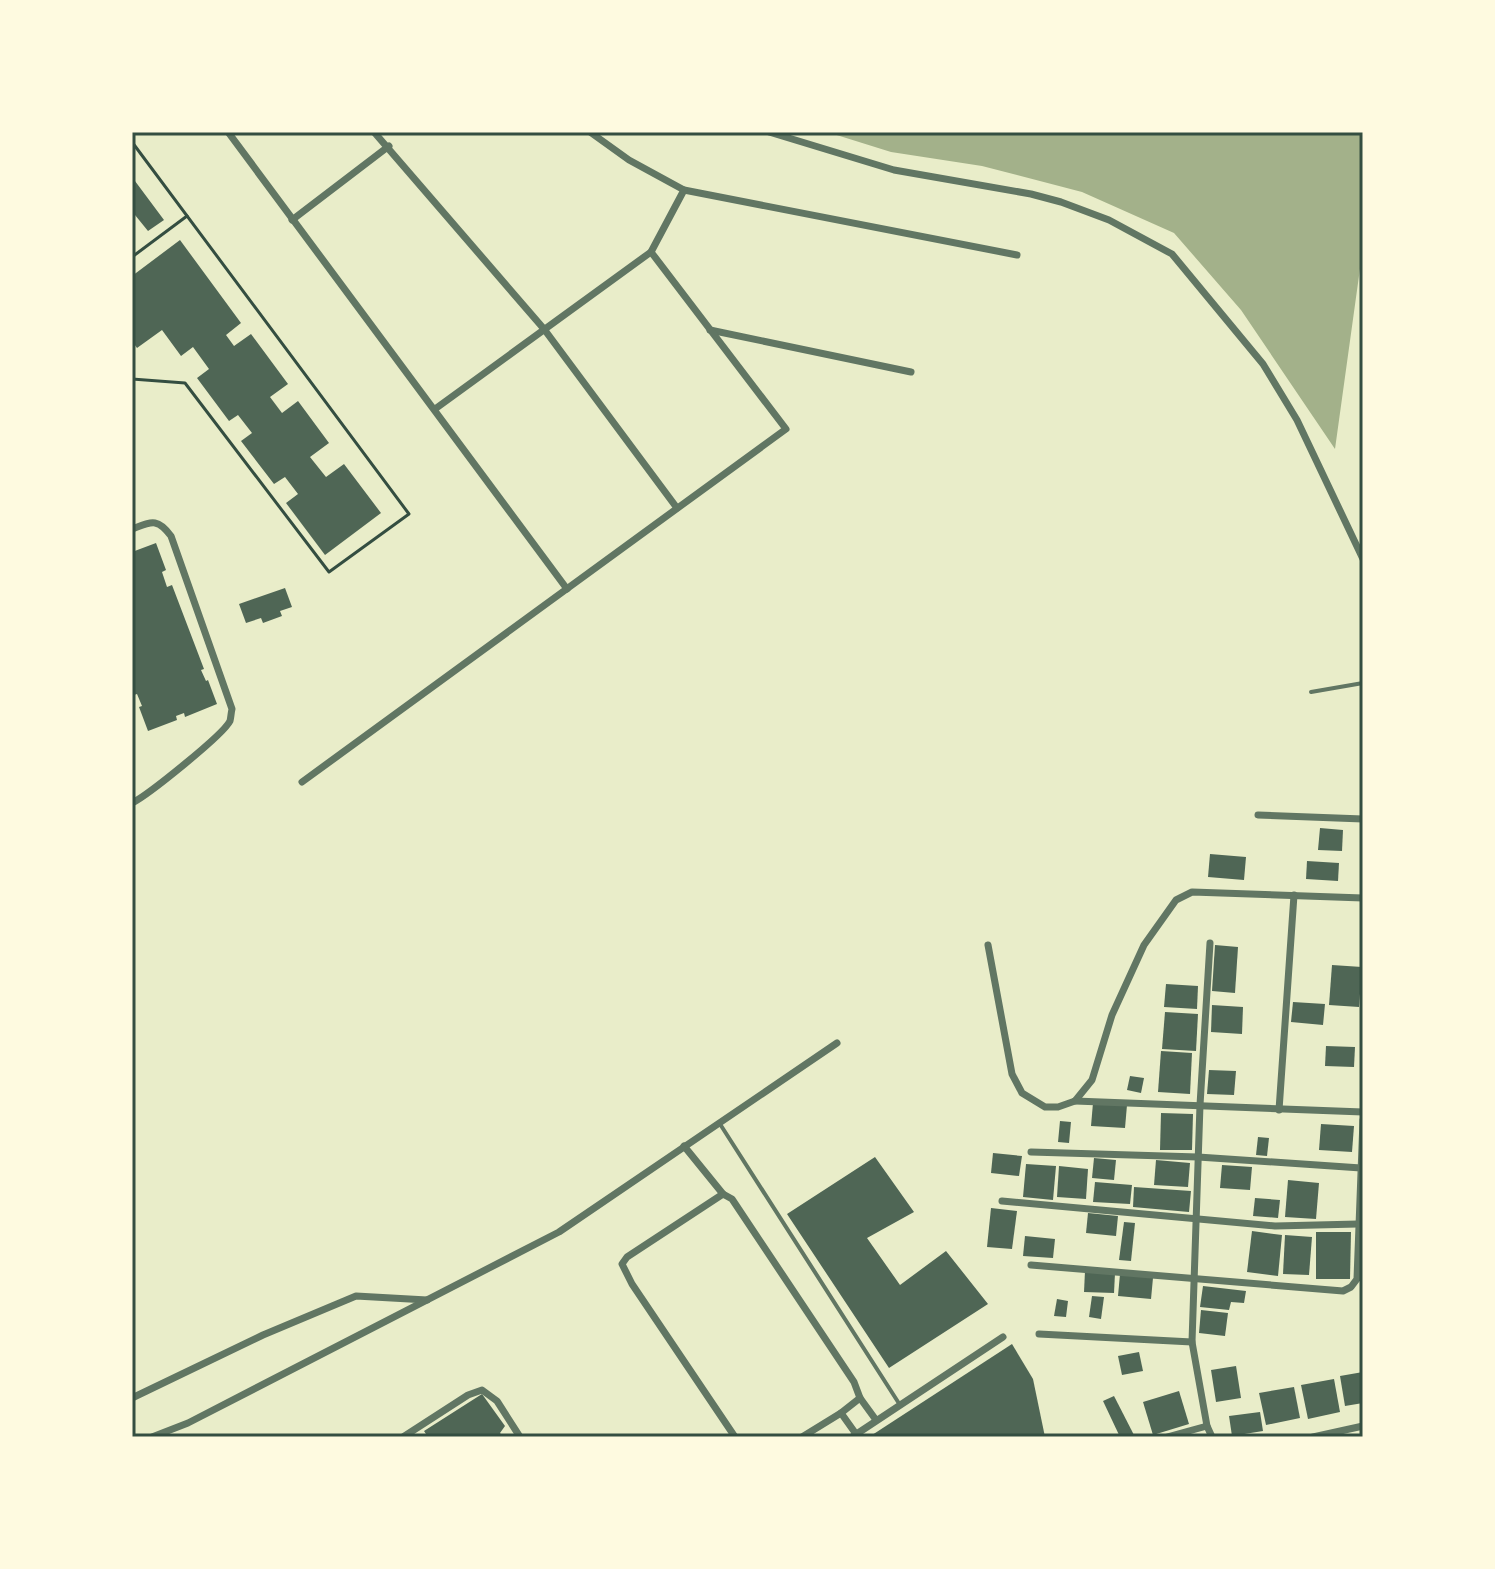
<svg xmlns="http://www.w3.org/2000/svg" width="1495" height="1569" viewBox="0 0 1495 1569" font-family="'Exo 2',sans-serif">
  <rect width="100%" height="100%" fill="#e9edc9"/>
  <!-- water -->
  <path fill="#a3b18a" d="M 827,132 L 1363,132 L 1363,247 L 1335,449 L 1241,310 L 1174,233 L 1082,192 L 982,166 L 891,152 Z"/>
  <!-- building -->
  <g fill="#4f6655">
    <path d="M 132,177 L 164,220 L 148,231 L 135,215 L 132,217 Z"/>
    <path d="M 180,240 L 241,323 L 226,335 L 234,346 L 251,334 L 288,384 L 270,397 L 282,413 L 298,401 L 329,443 L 310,457 L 326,477 L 344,464 L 381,513 L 325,555 L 286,503 L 298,494 L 285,477 L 274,484 L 241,441 L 252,433 L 238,415 L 229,421 L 197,378 L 209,369 L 193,347 L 181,356 L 162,330 L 137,348 L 132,341 L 132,276 Z"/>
    <path d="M 156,543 L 166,570 L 162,572 L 167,587 L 172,585 L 204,669 L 201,670 L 206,681 L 208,680 L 217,704 L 185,717 L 184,713 L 176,716 L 177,720 L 148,731 L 139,707 L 142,706 L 137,694 L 134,695 L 132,689 L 132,552 Z"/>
    <path d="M 285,588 L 292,607 L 280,611 L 282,616 L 263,623 L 261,618 L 246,623 L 239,604 Z"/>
    <path d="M 1320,828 L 1343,830 L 1342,851 L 1318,850 Z"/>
    <path d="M 1210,854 L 1246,857 L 1244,880 L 1208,877 Z"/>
    <path d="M 1307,861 L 1339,863 L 1338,881 L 1306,879 Z"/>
    <path d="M 1215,945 L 1238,947 L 1235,993 L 1212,991 Z"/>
    <path d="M 1332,965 L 1362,967 L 1359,1007 L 1329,1005 Z"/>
    <path d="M 1166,984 L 1198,986 L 1197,1009 L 1164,1007 Z"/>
    <path d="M 1293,1002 L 1325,1004 L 1323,1025 L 1291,1022 Z"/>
    <path d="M 1212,1005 L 1243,1007 L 1242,1034 L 1211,1032 Z"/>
    <path d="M 1165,1012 L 1198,1014 L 1196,1051 L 1162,1049 Z"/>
    <path d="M 1326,1046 L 1355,1047 L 1354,1067 L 1325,1066 Z"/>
    <path d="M 1161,1051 L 1192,1053 L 1190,1094 L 1158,1092 Z"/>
    <path d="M 1209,1070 L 1236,1071 L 1234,1095 L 1207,1094 Z"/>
    <path d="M 1130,1076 L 1144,1078 L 1141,1093 L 1127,1090 Z"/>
    <path d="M 1093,1103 L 1127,1105 L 1125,1128 L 1091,1126 Z"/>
    <path d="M 1161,1113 L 1193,1114 L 1192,1150 L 1160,1150 Z"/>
    <path d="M 1060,1121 L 1071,1122 L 1069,1143 L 1058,1142 Z"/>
    <path d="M 1321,1124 L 1354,1126 L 1352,1152 L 1319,1150 Z"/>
    <path d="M 1258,1137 L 1269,1138 L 1267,1156 L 1256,1155 Z"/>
    <path d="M 993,1153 L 1022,1156 L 1019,1176 L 991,1173 Z"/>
    <path d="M 875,1157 L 914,1212 L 867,1238 L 900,1285 L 946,1251 L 988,1304 L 889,1368 L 787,1214 Z"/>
    <path d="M 1094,1158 L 1116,1160 L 1114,1180 L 1092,1178 Z"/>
    <path d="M 1156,1160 L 1190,1163 L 1188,1187 L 1154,1185 Z"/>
    <path d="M 1026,1164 L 1056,1166 L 1053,1200 L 1023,1197 Z"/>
    <path d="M 1222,1165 L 1252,1167 L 1250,1190 L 1220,1188 Z"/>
    <path d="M 1059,1166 L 1088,1169 L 1086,1199 L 1057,1197 Z"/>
    <path d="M 1288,1180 L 1319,1183 L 1316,1219 L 1285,1217 Z"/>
    <path d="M 1095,1182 L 1132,1185 L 1130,1204 L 1093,1202 Z"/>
    <path d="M 1134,1187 L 1191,1191 L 1189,1212 L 1133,1207 Z"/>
    <path d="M 1255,1198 L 1280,1200 L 1278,1218 L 1253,1216 Z"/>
    <path d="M 991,1208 L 1017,1211 L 1012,1249 L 987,1247 Z"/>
    <path d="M 1088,1213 L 1118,1216 L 1116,1236 L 1086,1233 Z"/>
    <path d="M 1124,1222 L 1135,1223 L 1131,1261 L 1119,1260 Z"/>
    <path d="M 1252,1231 L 1282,1235 L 1278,1276 L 1247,1272 Z"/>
    <path d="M 1316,1232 L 1351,1232 L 1350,1279 L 1316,1279 Z"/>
    <path d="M 1285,1235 L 1312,1237 L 1309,1275 L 1283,1274 Z"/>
    <path d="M 1025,1236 L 1055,1239 L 1053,1258 L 1023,1256 Z"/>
    <path d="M 1085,1271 L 1115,1273 L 1114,1293 L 1084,1292 Z"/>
    <path d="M 1120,1274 L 1153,1278 L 1151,1299 L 1118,1296 Z"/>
    <path d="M 1203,1286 L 1246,1291 L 1244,1303 L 1231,1302 L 1229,1310 L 1200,1307 Z"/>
    <path d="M 1092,1296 L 1104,1297 L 1101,1319 L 1089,1317 Z"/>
    <path d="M 1057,1299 L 1068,1301 L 1066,1317 L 1054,1316 Z"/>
    <path d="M 1201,1310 L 1228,1313 L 1225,1336 L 1199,1333 Z"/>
    <path d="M 1012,1344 L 1033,1379 L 1045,1437 L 869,1437 Z"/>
    <path d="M 1139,1352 L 1143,1371 L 1122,1375 L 1118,1356 Z"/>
    <path d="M 1236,1366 L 1241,1398 L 1216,1402 L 1211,1370 Z"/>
    <path d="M 1363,1372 L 1363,1403 L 1345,1406 L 1340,1376 Z"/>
    <path d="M 1334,1379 L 1340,1412 L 1308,1419 L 1301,1385 Z"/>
    <path d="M 1294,1387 L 1300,1418 L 1266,1425 L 1259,1393 Z"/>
    <path d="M 1179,1391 L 1189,1424 L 1153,1435 L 1143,1402 Z"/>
    <path d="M 482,1394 L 505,1426 L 500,1433 L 503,1437 L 428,1437 L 424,1431 Z"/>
    <path d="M 1114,1396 L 1135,1437 L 1120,1437 L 1103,1401 Z"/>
    <path d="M 1260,1412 L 1263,1431 L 1232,1436 L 1229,1416 Z"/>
  </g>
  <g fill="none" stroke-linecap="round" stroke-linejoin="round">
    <!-- path -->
    <g stroke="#344e41" stroke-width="3">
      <path d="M 132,142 L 409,514 L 329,572 L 185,383 L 132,379"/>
      <path d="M 132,257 L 187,216"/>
    </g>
    <!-- service -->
    <g stroke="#617663" stroke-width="4">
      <path d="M 1311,692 L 1363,683"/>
      <path d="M 720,1124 L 900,1405"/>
    </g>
    <!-- minor -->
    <g stroke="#617663" stroke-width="7">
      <path d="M 228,132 L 567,589"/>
      <path d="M 374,132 L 544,329 L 677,508"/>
      <path d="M 769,132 L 894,170 L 1031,194 L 1061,202 L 1109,220 L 1172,254 L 1263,364 L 1297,420 L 1363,559"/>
      <path d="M 684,190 L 1017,255"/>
      <path d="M 292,220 L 389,146"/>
      <path d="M 710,330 L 911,372"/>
      <path d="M 435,409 L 651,252 L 684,190 L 629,160 L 590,132"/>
      <path d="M 132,529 C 151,522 157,517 171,536 L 232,709 C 231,713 231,717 230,721 C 223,735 148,795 132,803"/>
      <path d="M 302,782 L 786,429 L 651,252"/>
      <path d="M 1258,815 L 1363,819"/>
      <path d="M 1210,943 L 1200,1105 L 1192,1342 L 1207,1426 L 1212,1437"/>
      <path d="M 988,945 L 1012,1074 L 1022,1093 L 1045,1107 L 1058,1107 L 1075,1101 L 1092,1080 L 1112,1015 L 1144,945 L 1176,900 L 1192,892 L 1363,898"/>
      <path d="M 1075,1101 L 1363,1112"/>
      <path d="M 1279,1110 L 1294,895"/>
      <path d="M 684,1146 L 723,1194"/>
      <path d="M 1031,1152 L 1198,1157 L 1361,1168"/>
      <path d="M 1002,1201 L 1275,1226 L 1358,1224"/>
      <path d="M 1031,1265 L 1343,1291 L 1351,1287 L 1357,1279 L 1363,1120"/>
      <path d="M 1039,1334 L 1192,1342"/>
      <path d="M 132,1398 L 263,1335 L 356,1296 L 427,1300"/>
      <path d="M 841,1413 L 860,1398"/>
      <path d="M 152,1437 L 188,1423 L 559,1232 L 837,1043"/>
      <path d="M 403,1437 L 468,1395 L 482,1390 L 497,1401 L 520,1437"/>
      <path d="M 735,1437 L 632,1284 L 622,1264 L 627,1257 L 723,1194 L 732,1199 L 854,1382 L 860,1398 L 876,1420"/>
      <path d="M 802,1437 L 841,1413 L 856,1434"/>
      <path d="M 852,1437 L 1003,1337"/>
      <path d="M 1167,1437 L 1207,1426"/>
      <path d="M 1313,1437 L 1363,1426"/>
    </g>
  </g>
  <!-- border -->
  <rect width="1495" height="1569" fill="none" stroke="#fefae0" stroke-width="268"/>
  <rect x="134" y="134" width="1227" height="1301" fill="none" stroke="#344e41" stroke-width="3"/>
</svg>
